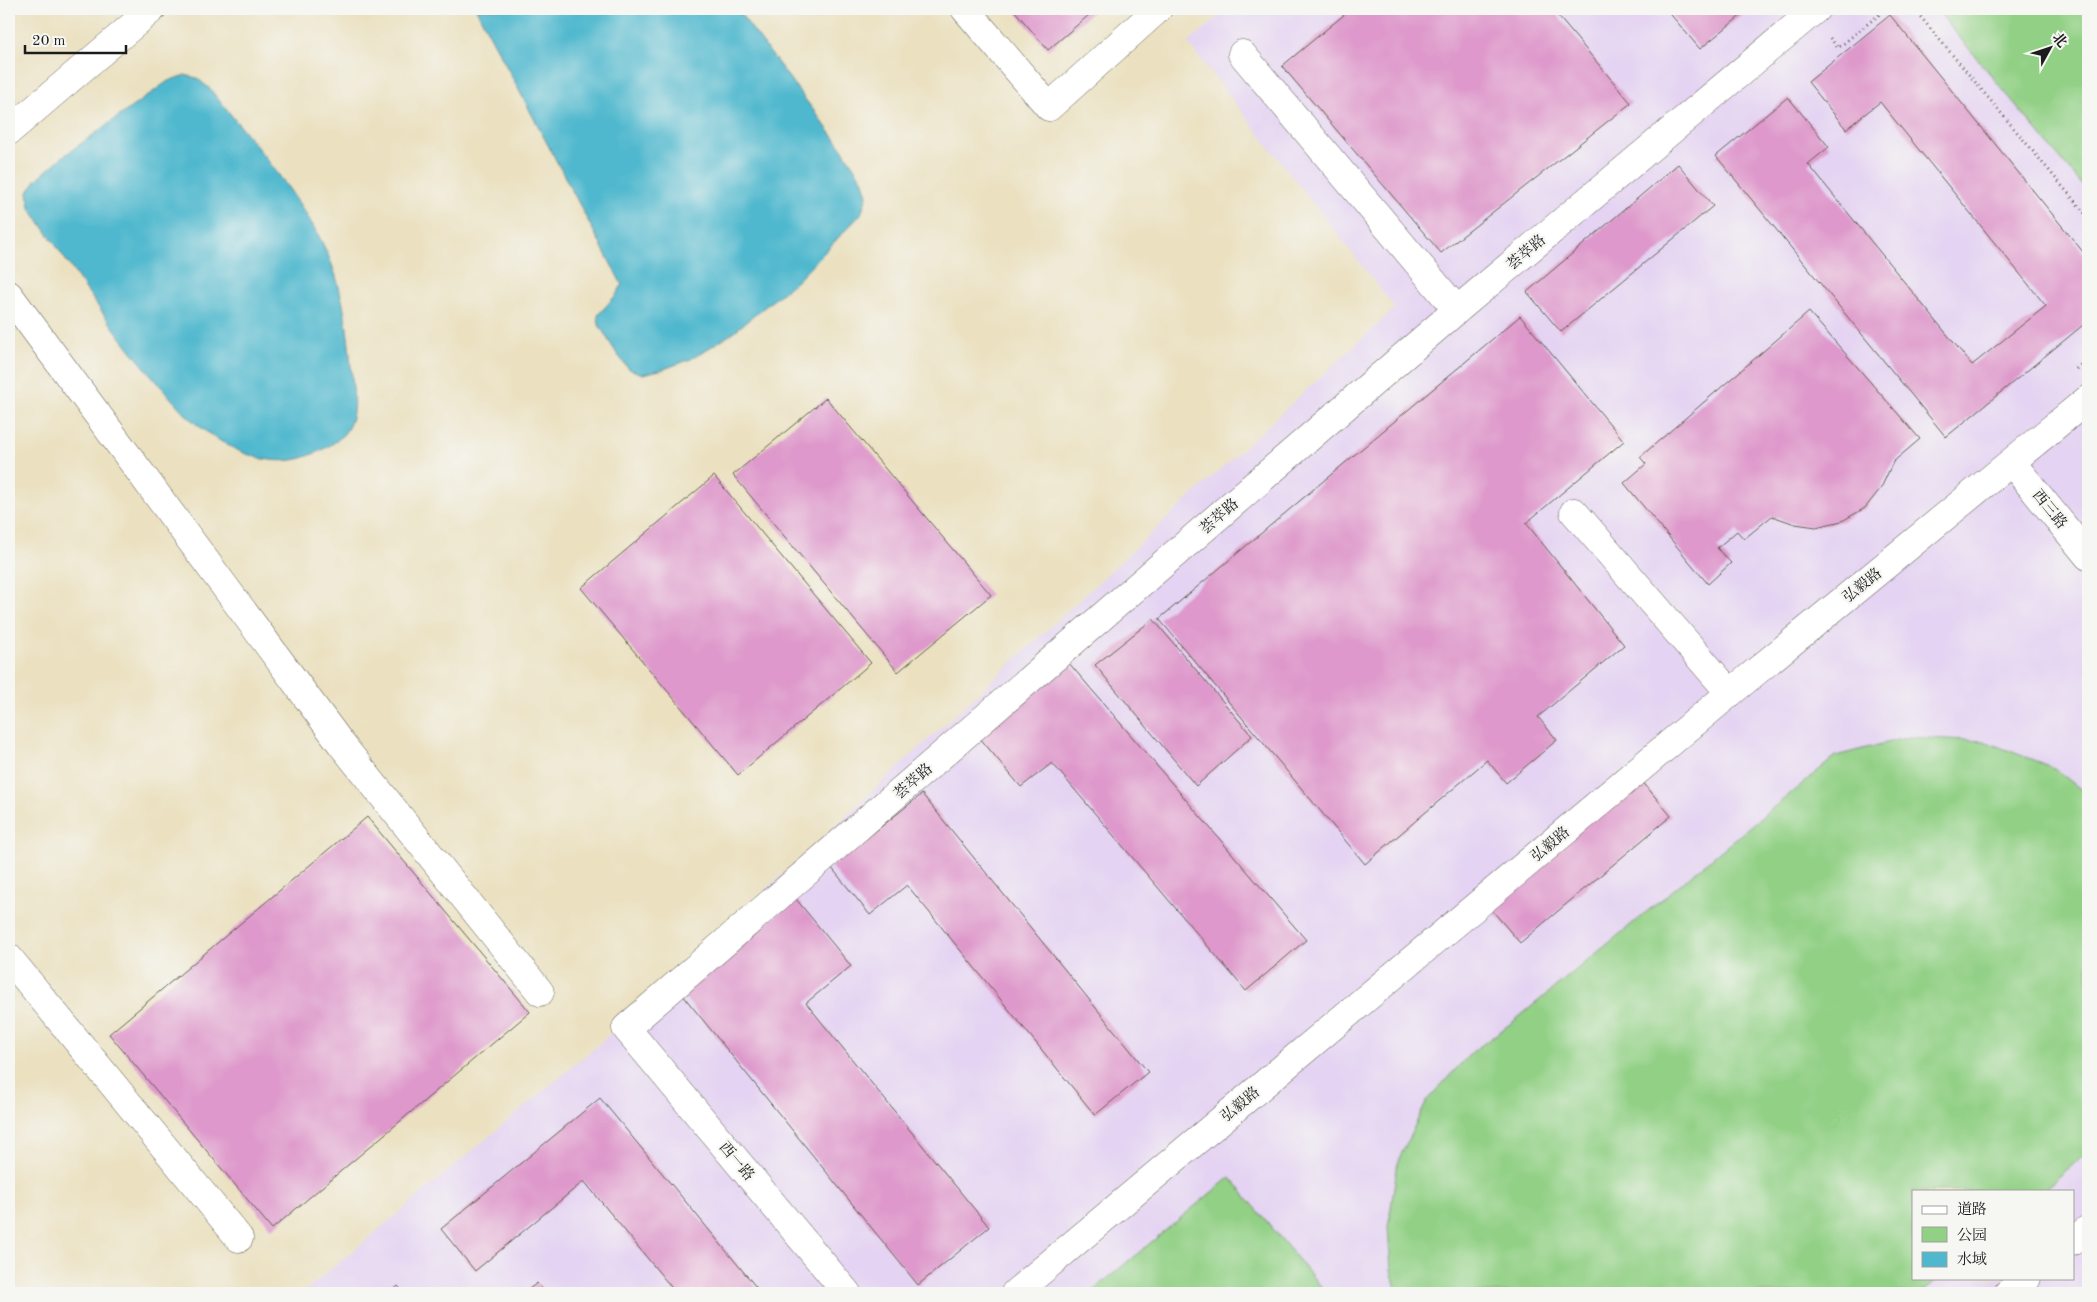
<svg xmlns="http://www.w3.org/2000/svg" width="2097" height="1302" viewBox="0 0 2097 1302" font-family="'Old Standard TT','Noto Serif SC',serif">
  <rect width="100%" height="100%" fill="#f6f6f2"/>
  <filter id="ink" filterUnits="userSpaceOnUse"><feTurbulence type="fractalNoise" baseFrequency=".02" numOctaves="2"/><feDisplacementMap in="SourceGraphic" scale="10" xChannelSelector="R" yChannelSelector="G"/><feConvolveMatrix kernelMatrix="1 2 1 2 8 2 1 2 1" color-interpolation-filters="sRGB"/></filter>
  <filter id="wash" filterUnits="userSpaceOnUse"><feTurbulence type="fractalNoise" baseFrequency=".0096" numOctaves="4" result="noise"/><feDisplacementMap in="SourceGraphic" scale="20" xChannelSelector="R" yChannelSelector="G"/><feGaussianBlur stdDeviation="1.12" result="paint"/><feColorMatrix in="noise" values="0 0 0 0 0 0 0 0 0 0 0 0 0 0 0 0 0 1.4 0 .05"/><feComposite in="paint" operator="in"/></filter>
  <g filter="url(#wash)">
    <rect width="100%" height="100%" fill="#ebe1c1"/>
    <!-- built -->
    <path fill="#e4d3f2" fill-rule="evenodd" d="M 1227,9 L 2088,9 L 2088,1293 L 303,1293 L 598,1045 L 1395,308 L 1188,43 ZM 1913,1191 L 2073,1191 L 2073,1278 L 1913,1278 Z"/>
    <!-- green -->
    <g fill="#92d085" stroke="#577650">
      <path d="M 1936,9 L 2088,9 L 2088,192 Z"/>
      <path d="M 1909,737 L 1984,741 L 2054,768 L 2088,795 L 2088,1152 L 2042,1191 L 1913,1191 L 1913,1278 L 1939,1278 L 1921,1293 L 1397,1293 L 1391,1269 L 1388,1227 L 1398,1161 L 1427,1100 L 1471,1053 L 1514,1021 L 1836,756 Z"/>
      <path d="M 1230,1177 L 1326,1293 L 1090,1293 Z"/>
    </g>
    <!-- water -->
    <g fill="#50b8ce" stroke="#366a75">
      <path d="M 476,9 L 737,9 L 839,144 L 863,181 L 867,196 L 861,214 L 798,280 L 730,335 L 691,359 L 664,369 L 643,374 L 629,369 L 617,354 L 599,325 L 598,315 L 616,295 L 622,285 Z"/>
      <path d="M 185,75 L 197,78 L 210,89 C 250,139 307,202 331,262 C 344,296 348,331 351,367 C 356,416 359,436 308,456 C 268,471 225,448 194,422 C 179,409 165,391 152,376 C 107,324 70,265 30,208 L 28,192 L 36,180 L 61,158 L 168,81 Z"/>
    </g>
    <g id="blocks">
      <!-- building -->
      <g fill="#de98cb">
        <path d="M 1013,9 L 1096,9 L 1048,50 Z"/>
        <path d="M 1351,9 L 1552,9 L 1631,103 L 1441,253 L 1282,66 Z"/>
        <path d="M 1666,9 L 1749,9 L 1700,49 Z"/>
        <path d="M 1890,15 L 2088,258 L 2088,321 L 1946,437 L 1716,156 L 1788,97 L 1829,147 L 1808,164 L 1972,365 L 2046,306 L 1880,102 L 1846,129 L 1808,82 Z"/>
        <path d="M 1678,164 L 1713,206 L 1561,332 L 1527,292 Z"/>
        <path d="M 1809,312 L 1920,439 L 1893,462 L 1881,488 L 1865,508 L 1842,521 L 1816,527 L 1795,524 L 1772,516 L 1744,539 L 1737,531 L 1717,548 L 1731,563 L 1708,584 L 1624,483 L 1646,464 L 1640,457 Z"/>
        <path d="M 1520,316 L 1624,441 L 1526,523 L 1624,645 L 1538,717 L 1557,740 L 1506,783 L 1487,760 L 1365,864 L 1159,619 Z"/>
        <path d="M 826,398 L 991,595 L 898,672 L 733,475 Z"/>
        <path d="M 714,476 L 871,663 L 738,775 L 581,588 Z"/>
        <path d="M 1153,619 L 1252,736 L 1196,786 L 1095,665 Z"/>
        <path d="M 1068,662 L 1306,940 L 1246,991 L 1052,763 L 1021,787 L 979,737 Z"/>
        <path d="M 1636,774 L 1671,816 L 1520,943 L 1485,902 Z"/>
        <path d="M 922,794 L 1148,1072 L 1095,1115 L 907,885 L 870,915 L 831,867 Z"/>
        <path d="M 367,817 L 530,1012 L 272,1229 L 109,1034 Z"/>
        <path d="M 796,899 L 851,966 L 806,1003 L 989,1227 L 918,1285 L 681,993 Z"/>
        <path d="M 600,1098 L 761,1293 L 676,1293 L 584,1181 L 475,1271 L 441,1229 Z"/>
        <path d="M 537,1283 L 546,1293 L 524,1293 Z"/>
        <path d="M 398,1286 L 404,1293 L 390,1293 Z"/>
      </g>
    </g>
  </g>
  <g filter="url(#ink)">
    <use href="#blocks" fill-opacity="0" stroke="#646156" stroke-width="1"/>
    <g fill="none" stroke-linecap="round" stroke-linejoin="round">
      <defs>
        <g id="minor">
          <path d="M 965,9 L 1049,107 L 1158,9"/>
          <path d="M 1242,54 L 1457,310"/>
          <path d="M 9,131 L 152,9"/>
          <path d="M 9,295 L 342,745 L 540,992"/>
          <path d="M 2012,463 L 2088,556"/>
          <path d="M 1574,512 L 1730,693"/>
          <path d="M 9,958 L 239,1238"/>
          <path d="M 2073,1241 L 2088,1229"/>
          <path d="M 847,1293 L 626,1028 L 1457,310 L 1816,9"/>
          <path d="M 1015,1293 L 1730,693 L 2088,399"/>
          <path d="M 2008,1293 L 2027,1278"/>
        </g>
      </defs>
      <!-- minor casing -->
      <use href="#minor" stroke="#646156" stroke-width="29"/>
      <!-- path -->
      <g stroke="#646156" stroke-width="3" stroke-dasharray="1 4" stroke-linecap="butt">
        <path d="M 1914,9 L 2088,217"/>
        <path d="M 1830,38 L 1838,48 L 1886,9"/>
        <path d="M 2076,369 L 2088,358"/>
      </g>
      <!-- minor -->
      <use href="#minor" stroke="#fff" stroke-width="28"/>
    </g>
  </g>
  <g text-anchor="middle" stroke-width="4.5" stroke-linejoin="round" paint-order="stroke">
    <!-- street labels -->
    <g font-size="15" fill="#1c1c1c" stroke="#f6f6f2">
      <text transform="translate(1526 252) rotate(-40)" y="5">荟萃路</text>
      <text transform="translate(2050 509) rotate(51)" y="5">西三路</text>
      <text transform="translate(1219 516) rotate(-41)" y="5">荟萃路</text>
      <text transform="translate(1862 585) rotate(-39)" y="5">弘毅路</text>
      <text transform="translate(913 781) rotate(-41)" y="5">荟萃路</text>
      <text transform="translate(1550 844) rotate(-40)" y="5">弘毅路</text>
      <text transform="translate(1240 1104) rotate(-40)" y="5">弘毅路</text>
      <text transform="translate(737 1161) rotate(50)" y="5">西一路</text>
    </g>
  </g>
  <!-- margin -->
  <rect width="2097" height="1302" fill="none" stroke="#f6f6f2" stroke-width="30"/>
  <!-- legend -->
  <rect x="1912" y="1190" width="162" height="90" fill="#f6f6f2" stroke="#9f9f9c"/>
  <rect x="1922" y="1206" width="25" height="8" fill="#ffffff" stroke="#9f9f9c"/>
  <text x="1957" y="1214" font-size="15" fill="#1c1c1c">道路</text>
  <rect x="1922" y="1227" width="25" height="15" fill="#92d085" stroke="#9f9f9c"/>
  <text x="1957" y="1240" font-size="15" fill="#1c1c1c">公园</text>
  <rect x="1922" y="1252" width="25" height="15" fill="#50b8ce" stroke="#9f9f9c"/>
  <text x="1957" y="1264" font-size="15" fill="#1c1c1c">水域</text>
  <!-- north arrow -->
  <g transform="translate(2050 48) rotate(50)" stroke="#f6f6f2" stroke-width="4" paint-order="stroke">
  <path d="M0-4L9 19L0 12L-9 19Z" fill="#1c1c1c"/>
  <text y="-8" font-size="14" font-weight="bold" text-anchor="middle" fill="#1c1c1c">北</text>
  </g>
  <!-- scale -->
  <path d="M25 45v8h101v-8" fill="none" stroke="#1c1c1c" stroke-width="2.5"/>
  <text x="32" y="45" font-size="15" fill="#1c1c1c" stroke="#f6f6f2" stroke-width="4" paint-order="stroke">20 m</text>
</svg>
